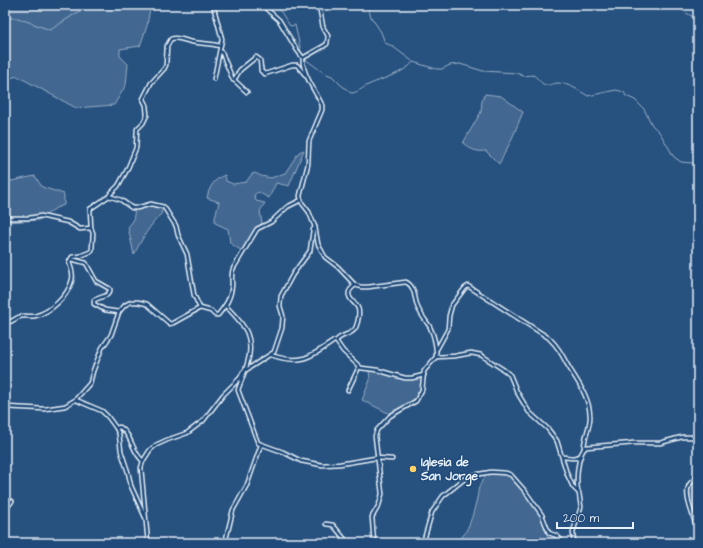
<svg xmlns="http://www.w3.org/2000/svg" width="703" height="548" viewBox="0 0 703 548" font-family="'Architects Daughter',sans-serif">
  <rect width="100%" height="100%" fill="#27517f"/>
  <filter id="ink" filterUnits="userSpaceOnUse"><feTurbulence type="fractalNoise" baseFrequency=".025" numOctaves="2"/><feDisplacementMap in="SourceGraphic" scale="8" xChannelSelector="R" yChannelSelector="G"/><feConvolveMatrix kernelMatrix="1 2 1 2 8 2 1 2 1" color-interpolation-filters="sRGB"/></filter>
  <g filter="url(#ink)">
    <!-- green -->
    <g fill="#436891" stroke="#96acc4">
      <path d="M 5,5 L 113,5 L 119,10 L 124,5 L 144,5 L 150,8 L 147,26 L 140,46 L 120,49 L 120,56 L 128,64 L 126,85 L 114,105 L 76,108 L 17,76 L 5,80 Z"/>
      <path d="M 485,94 L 501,96 L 523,112 L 511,141 L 499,164 L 486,151 C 476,152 471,150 463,143 L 481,112 L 482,101 Z"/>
      <path d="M 304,150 L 289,186 L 276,183 L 269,198 L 258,192 L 254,195 L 256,201 L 265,203 L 260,211 L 262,223 L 242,251 L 230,243 L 228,229 L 215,223 L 215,218 L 219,202 L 207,198 C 209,187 214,179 225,175 L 226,181 L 233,184 L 246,182 L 252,174 L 255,173 L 261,176 L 271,178 L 285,173 L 299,152 Z"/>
      <path d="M 5,175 L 11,181 L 35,176 L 42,187 L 64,194 L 64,205 L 56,208 L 39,220 L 5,222 Z"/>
      <path d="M 151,204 L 164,207 L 161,212 L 162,213 C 150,225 141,240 134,255 L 128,227 L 133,221 L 135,208 Z"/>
      <path d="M 369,370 L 406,379 L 422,377 C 426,399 403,405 390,414 L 362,400 L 370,380 Z"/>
      <path d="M 491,472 L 506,473 L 511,475 L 542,515 L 548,531 L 558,537 L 557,543 L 456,543 C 469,533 473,514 477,498 C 478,494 478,487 481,483 C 483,478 487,475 491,472 Z"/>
      <path d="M 698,478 L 698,513 L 693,514 L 689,487 Z"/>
    </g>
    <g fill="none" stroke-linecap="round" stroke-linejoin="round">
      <!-- stream -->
      <g stroke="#9db3c9" stroke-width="1">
        <path d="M 271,5 L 281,12 L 290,26 L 295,25 L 302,56"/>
        <path d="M 367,5 L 371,17 L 381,32 L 385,43 L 392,46 L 412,61"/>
        <path d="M 683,5 L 681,9 L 683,11 L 698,20"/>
        <path d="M 5,18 L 18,18 L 50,30 L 89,5"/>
        <path d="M 305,59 L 324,73 L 332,76 L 340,84 L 351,93 C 357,93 362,88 368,85 C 381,79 405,73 413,62 L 436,69 L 442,69 L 450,65 L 460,64 L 483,71 L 517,73 L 523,76 L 533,75 C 537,77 539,81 543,84 C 548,87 553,83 558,83 C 568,83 580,91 588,96 L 616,90 L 624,92 L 626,96 L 635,100 L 644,109 L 652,125 L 660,133 L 674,157 L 681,162 L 692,163 L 698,166"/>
      </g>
      <defs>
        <g id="minor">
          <path d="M 213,5 L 222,39 L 214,79"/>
          <path d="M 262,5 L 279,20 L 297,50 L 303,58"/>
          <path d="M 319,5 L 323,27 L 328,36 L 327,44 L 324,46 L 303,58 C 301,72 316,92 322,105 L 322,110 L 309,141 L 308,164 L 300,196 L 302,203 L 309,212 L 315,227 L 318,244 L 325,257 L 338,267 L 355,285 L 361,287 L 368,287 L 406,282 C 416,287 414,299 418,308 C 421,315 426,321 430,327 C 434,335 437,348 436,357"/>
          <path d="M 220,51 L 222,53 L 233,80"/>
          <path d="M 261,68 L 261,71 L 265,74 L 292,65 L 297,65 L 307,77"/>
          <path d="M 247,92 L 234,80 L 240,70 L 256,57 L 260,60 L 261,69"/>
          <path d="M 109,196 L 111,193 L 118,186 L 127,170 L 136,148 L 137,129 L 143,123 L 147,115 L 146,105 L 143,99 L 151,83 L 164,69 L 166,65 L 167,46 L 171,39 C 178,36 185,41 192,42 C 202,44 210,43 220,46"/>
          <path d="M 5,218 L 29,218 L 41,216 L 68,222 L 80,229 L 91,228 L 93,233 L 92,250 L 90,252 L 80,256 L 72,257 L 71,259 L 86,263 L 96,281 L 110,289 L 110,291 L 107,295 L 94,300 L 94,304 L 105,310 L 119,312"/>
          <path d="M 91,228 L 90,209 L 109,196 L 121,200 L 132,208 L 137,208 L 151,204 L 164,207 L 176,226 L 178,235 L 187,254 L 194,295 L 200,308"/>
          <path d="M 226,306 C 233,314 243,323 247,333 C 255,352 244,372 238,390 L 258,443 L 283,452 L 301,461 L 322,465 L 340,464 L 376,458 L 392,459"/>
          <path d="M 5,322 C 12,323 14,319 19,317 C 24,315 30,317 35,316 C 51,312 68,296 72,280 C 74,274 71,268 69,262 L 71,259"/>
          <path d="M 336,341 C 342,333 352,336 356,327 C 358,322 360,313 358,308 C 356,303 347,299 349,292 C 350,289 353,287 355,285"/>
          <path d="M 437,349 L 448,329 L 449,316 L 452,305 L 465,288 L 468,286 L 549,338 C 558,347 561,353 567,364 C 576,380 589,395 590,415 C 591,426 584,437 584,448"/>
          <path d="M 271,355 C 301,365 309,358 334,341 L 336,341 L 343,351 L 361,368 L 377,370 L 405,378 L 412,378 L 424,375"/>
          <path d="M 436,357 L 455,356 L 471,353 L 481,355 L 504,370 L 510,375 L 517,392 L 529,412 L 548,429 L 557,441 L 567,474 L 573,487 L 579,493 L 581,507 L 573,532 L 574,543"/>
          <path d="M 348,390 L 359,367"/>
          <path d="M 76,400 L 102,411 L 108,417 L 116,428 L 119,434 L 121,451 L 128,472 L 131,486 L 145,517"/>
          <path d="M 5,407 L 45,409 L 65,406 L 75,400 L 90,383 L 93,371 L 102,348 L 111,335 L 119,312 L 125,305 L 131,302 L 138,302 L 147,304 L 170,324 L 173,323 L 200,308 L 211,311 L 215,315 L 218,315 C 226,305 231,298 232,285 C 232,280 231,274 233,269 L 257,229 L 271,222 L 287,207 L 301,200"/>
          <path d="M 698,424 L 696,428 L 698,432"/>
          <path d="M 116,428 L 120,427 C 132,435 132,452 143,461"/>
          <path d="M 563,457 L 573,458 L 581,456"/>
          <path d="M 698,476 C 695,479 691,481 689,485 C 683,497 696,520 698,533"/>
          <path d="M 578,491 C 576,481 577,454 586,447 L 634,443 L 660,443 L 682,437 L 698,437"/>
          <path d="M 5,505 L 10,504 L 12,501"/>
          <path d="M 326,524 L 333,525 L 348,543"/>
          <path d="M 148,543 L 141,468 L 143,461 L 150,450 L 156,445 L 167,440 L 187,433 L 203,421 L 223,395 L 240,378 L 243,372 L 274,352 L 282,328 L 283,316 L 280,306 L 281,296 L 293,274 L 310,251 L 313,230 L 315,227"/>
          <path d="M 225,543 L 233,510 L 247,485 L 261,445"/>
          <path d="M 374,543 L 372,517 L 379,505 L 382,494 L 375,436 L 377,430 L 390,416 L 416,401 L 422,390 L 424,371 L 436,357"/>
          <path d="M 423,543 L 432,512 L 443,496 L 468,476 L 491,472 L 506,473 L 511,475 L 525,491 L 542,515 L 549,533 L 557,536 L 564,543"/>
        </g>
      </defs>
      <!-- minor casing -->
      <use href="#minor" stroke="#e8f1f8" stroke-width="5.5"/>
      <!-- minor -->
      <use href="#minor" stroke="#1f4a7a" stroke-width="2.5"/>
    </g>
  </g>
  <!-- markers -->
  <circle fill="#ffd166" stroke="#1f4a7a" stroke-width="1.5" cx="413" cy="469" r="4"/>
  <g text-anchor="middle" stroke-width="3" stroke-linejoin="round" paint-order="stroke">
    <!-- poi labels -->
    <g font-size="12" font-weight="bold" fill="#e8f1f8" stroke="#1f4a7a" text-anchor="start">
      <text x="421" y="466">Iglesia de<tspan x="421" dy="14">San Jorge</tspan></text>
    </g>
  </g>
  <!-- margin -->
  <rect width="703" height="548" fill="none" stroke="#1f4a7a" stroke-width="20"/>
  <rect x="10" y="10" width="683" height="528" fill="none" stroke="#e8f1f8" stroke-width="1.5" filter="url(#ink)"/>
  <!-- scale -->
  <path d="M557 522v6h76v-6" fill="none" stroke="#e8f1f8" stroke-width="2"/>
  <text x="563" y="522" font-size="12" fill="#e8f1f8" stroke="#1f4a7a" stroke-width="3" paint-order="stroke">200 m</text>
</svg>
